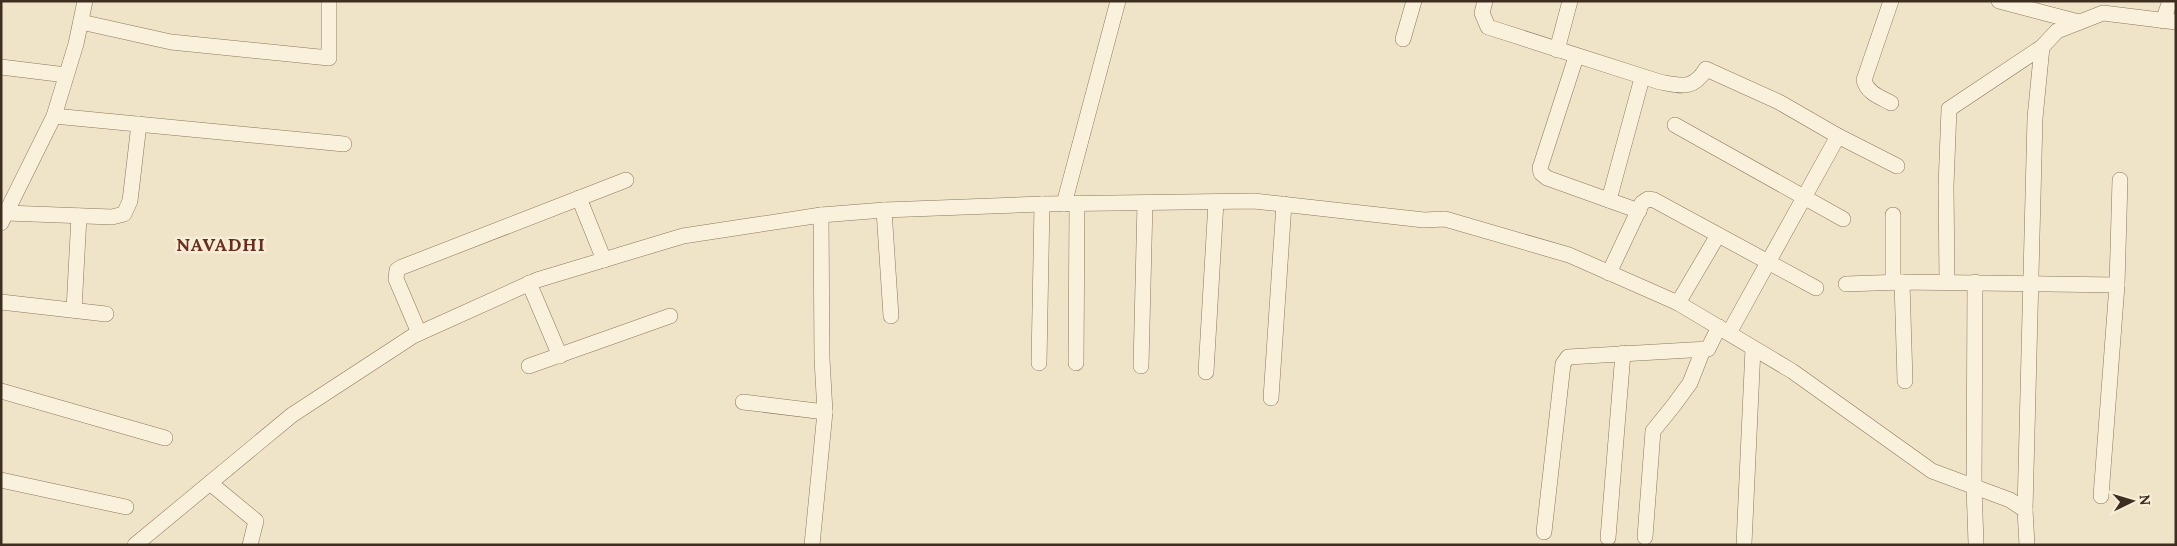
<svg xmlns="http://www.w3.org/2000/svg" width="2177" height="546" viewBox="0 0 2177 546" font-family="Lora,serif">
  <rect width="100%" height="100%" fill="#f0e4c8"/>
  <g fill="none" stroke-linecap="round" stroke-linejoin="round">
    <defs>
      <g id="minor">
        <path d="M 1485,1 L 1482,13 L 1488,27 L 1660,82 C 1682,86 1693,90 1706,69 L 1779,102 L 1838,136 L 1897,166"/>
        <path d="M 1999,1 L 2079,22"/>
        <path d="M 2163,21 L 2170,1"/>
        <path d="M 81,22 L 171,42 L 329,58 L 329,1"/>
        <path d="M 1403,39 L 1414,1"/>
        <path d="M 1557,50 L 1570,1"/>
        <path d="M 1576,57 L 1540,168 L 1541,173 L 1547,178 L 1639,211"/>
        <path d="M 1,67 L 66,75"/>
        <path d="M 1891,103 C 1880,97 1867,93 1864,80 L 1891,1"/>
        <path d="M 54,116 L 344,144"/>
        <path d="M 1675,125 L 1843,219"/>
        <path d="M 579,198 L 604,260"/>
        <path d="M 1609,200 L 1642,78"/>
        <path d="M 1064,204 L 1118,1"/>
        <path d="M 884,210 L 891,316"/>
        <path d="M 6,213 L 112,217 L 124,214 L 130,201 L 139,124"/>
        <path d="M 1,223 L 54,116 L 76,44 L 85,1"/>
        <path d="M 1609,273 L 1642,203 L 1648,199 L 1654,200 L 1816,288"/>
        <path d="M 1947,281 L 1946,186 L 1949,109 L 2042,47"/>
        <path d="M 1893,282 L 1893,215"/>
        <path d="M 1975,282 L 1974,487 L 1976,543"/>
        <path d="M 529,283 L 560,356"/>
        <path d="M 1846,284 L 1902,282"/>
        <path d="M 2117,285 L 2120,180"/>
        <path d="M 1,302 L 106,314"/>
        <path d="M 1678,303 L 1718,235"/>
        <path d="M 74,310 L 79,216"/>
        <path d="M 419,333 L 396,279 L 397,270 L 402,267 L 626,180"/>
        <path d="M 1729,333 L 1838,136"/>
        <path d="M 1039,363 L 1042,204"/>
        <path d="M 1076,363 L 1077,204"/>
        <path d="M 529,366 L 670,316"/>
        <path d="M 1141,366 L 1145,203"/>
        <path d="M 1206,372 L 1216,202"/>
        <path d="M 1905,381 L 1902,282 L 2117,285 L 2101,496"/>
        <path d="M 1,391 L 165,438"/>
        <path d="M 1271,398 L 1284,204"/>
        <path d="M 743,402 L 825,412"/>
        <path d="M 1,480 L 126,507"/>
        <path d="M 210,483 L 256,521 L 250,545"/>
        <path d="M 2025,510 L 2035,118 L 2042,47 L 2057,31 L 2103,13 L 2176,22"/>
        <path d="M 1544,532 L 1563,364 L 1568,357 L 1708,349 L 1719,327"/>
        <path d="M 1645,537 L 1653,431 L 1674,405 L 1690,383 L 1703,350"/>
        <path d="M 1608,538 L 1623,353"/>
        <path d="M 1744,544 L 1753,348"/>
        <path d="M 135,545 L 292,415 L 413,336 L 537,280 L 683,236 L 821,215 L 884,210 L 1042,204 L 1254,201 L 1424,220 L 1445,219 L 1569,255 L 1678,303 L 1792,371 L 1932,471 L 2010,500 L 2025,510 L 2027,545"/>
        <path d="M 812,545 L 825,412 L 822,359 L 821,215"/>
      </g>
    </defs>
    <!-- minor casing -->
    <use href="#minor" stroke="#8d765c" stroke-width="16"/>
    <!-- minor -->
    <use href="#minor" stroke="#faf1dc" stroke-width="15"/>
  </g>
  <g text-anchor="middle" stroke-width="5" stroke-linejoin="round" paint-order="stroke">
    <!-- district labels -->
    <g font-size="18" font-weight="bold" letter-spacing="1" fill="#6b2e1e" stroke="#f7eed8">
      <text x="221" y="251">NAVADHI</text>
    </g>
  </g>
  <!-- border -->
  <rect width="2177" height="546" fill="none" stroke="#3d2e20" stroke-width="5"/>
  <!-- north arrow -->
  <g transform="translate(2132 501) rotate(85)" stroke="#f7eed8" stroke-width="4" paint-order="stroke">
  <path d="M0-4L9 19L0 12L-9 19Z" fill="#3d2e20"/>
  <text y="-8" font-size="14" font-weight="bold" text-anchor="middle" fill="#3d2e20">N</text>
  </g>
</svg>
